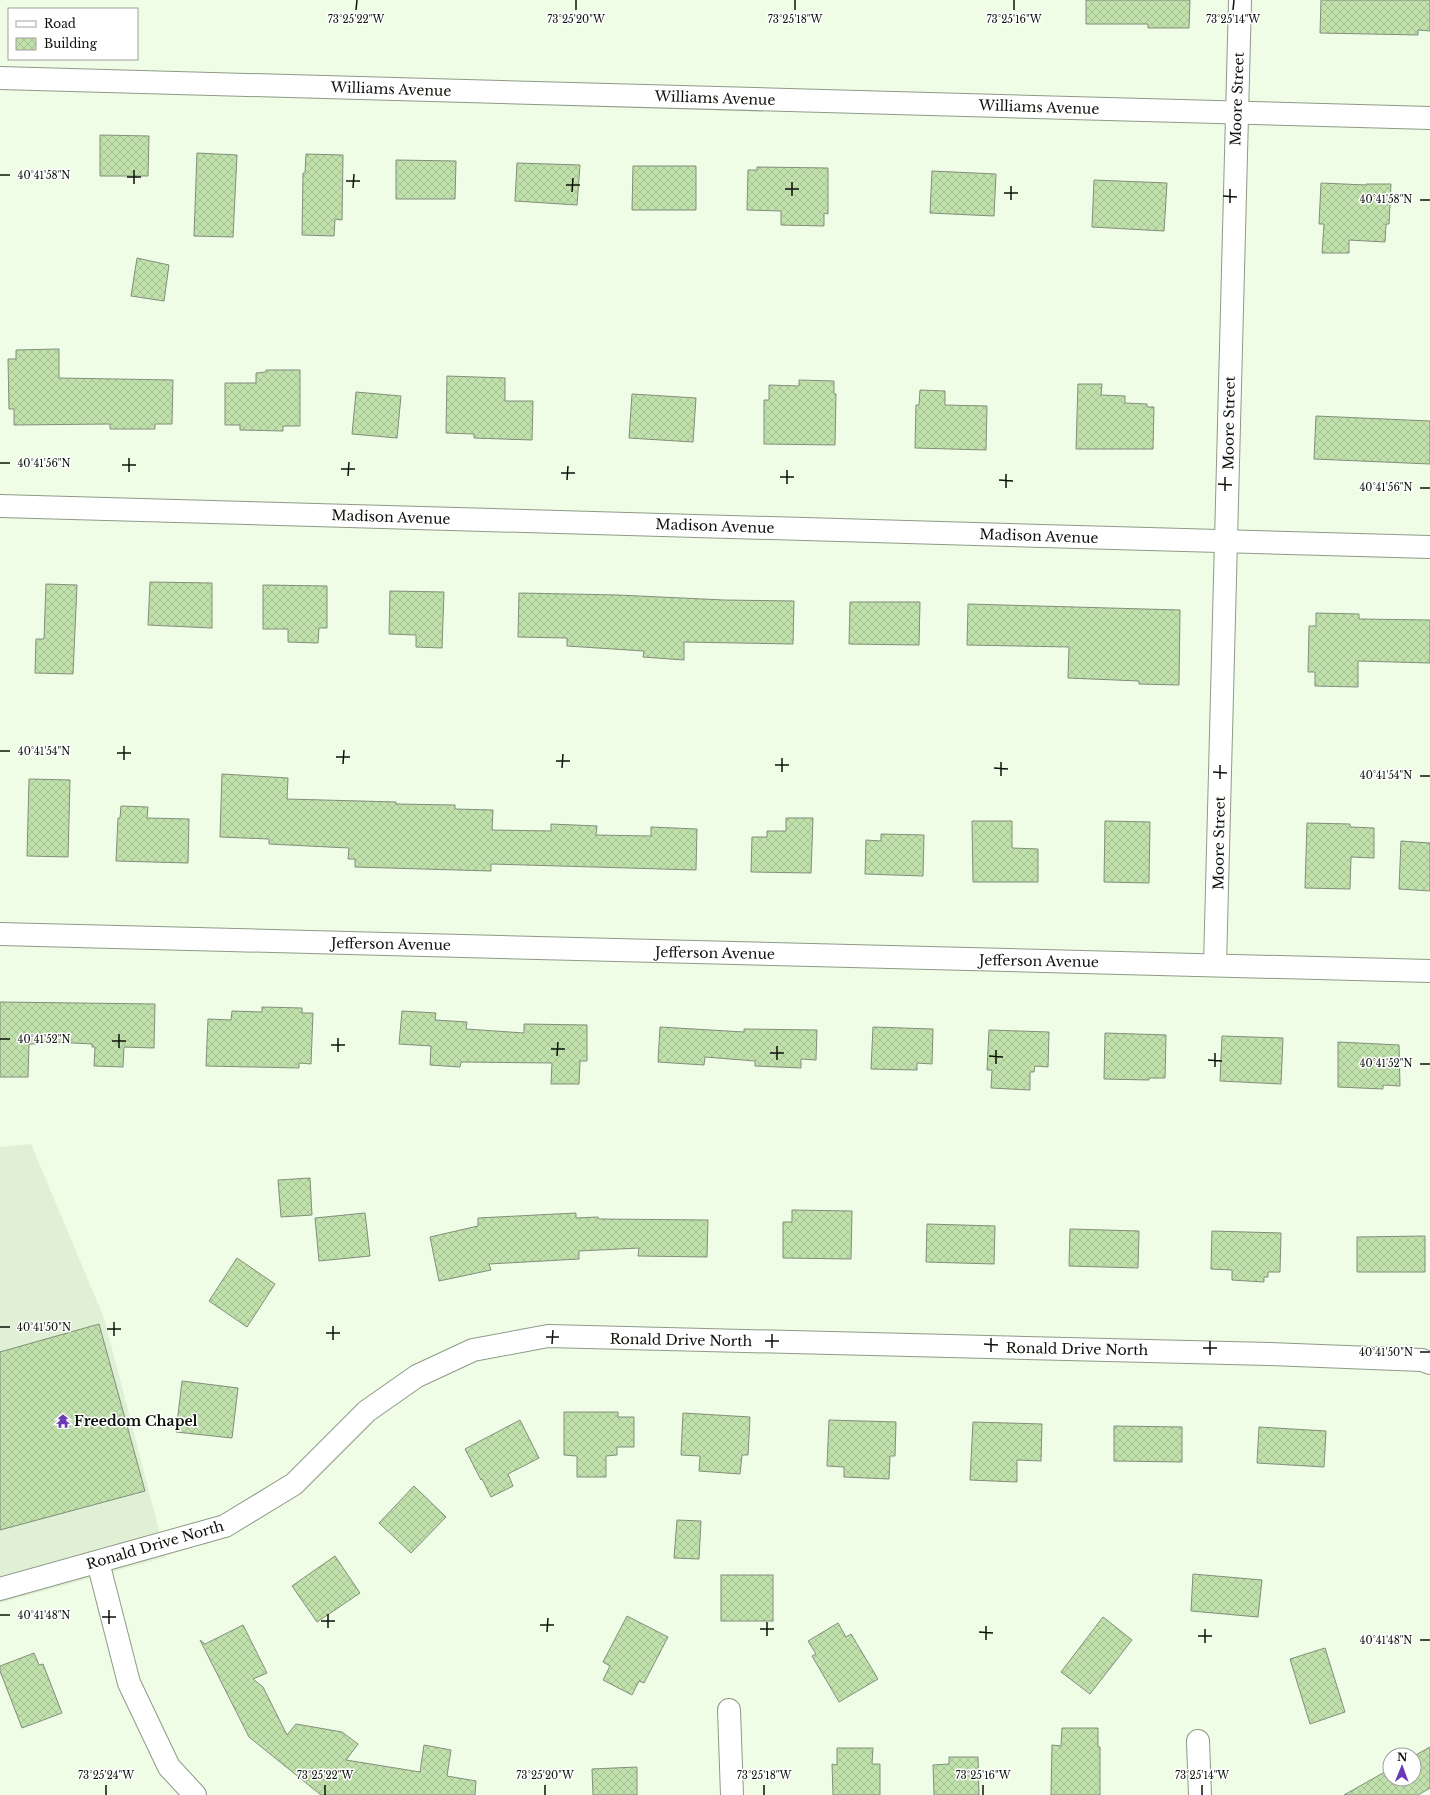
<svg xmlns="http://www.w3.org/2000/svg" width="1430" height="1795" viewBox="0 0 1430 1795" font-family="'Libre Baskerville',serif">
  <defs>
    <pattern id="building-cross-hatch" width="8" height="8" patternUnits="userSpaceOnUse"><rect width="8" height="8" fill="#c1e1ac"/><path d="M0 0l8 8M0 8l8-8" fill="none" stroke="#a5c093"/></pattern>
  </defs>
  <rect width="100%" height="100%" fill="#effde7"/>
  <!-- built -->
  <path fill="#dff0d5" d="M 31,1144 L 104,1318 L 166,1557 L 0,1603 L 0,1147 Z"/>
  <!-- building -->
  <g fill="url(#building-cross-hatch)" stroke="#828e7a">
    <path d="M 1086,0 L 1190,0 L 1189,28 L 1148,28 L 1148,24 L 1086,24 Z"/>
    <path d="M 1321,0 L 1430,0 L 1430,31 L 1418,30 L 1418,35 L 1320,33 Z"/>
    <path d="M 100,135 L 149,136 L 148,176 L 100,176 Z"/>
    <path d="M 197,153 L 237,155 L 233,237 L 194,236 Z"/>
    <path d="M 306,154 L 343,155 L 342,220 L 335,219 L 334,236 L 302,235 L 303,173 L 305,173 Z"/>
    <path d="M 396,160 L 456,161 L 455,199 L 396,199 Z"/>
    <path d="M 517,163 L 580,165 L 577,205 L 515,201 Z"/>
    <path d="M 633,166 L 696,166 L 696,210 L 632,210 Z"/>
    <path d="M 757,167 L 828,168 L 828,214 L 824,213 L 824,226 L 781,225 L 781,211 L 747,210 L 748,170 L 757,170 Z"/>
    <path d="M 932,171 L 996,174 L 994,216 L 930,213 Z"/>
    <path d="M 1094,180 L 1167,183 L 1164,231 L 1092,227 Z"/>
    <path d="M 1321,183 L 1366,185 L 1366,184 L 1391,184 L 1389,224 L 1386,224 L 1385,242 L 1349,240 L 1349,253 L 1322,253 L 1324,224 L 1319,224 Z"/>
    <path d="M 137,258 L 169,265 L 164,301 L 131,296 Z"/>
    <path d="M 59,349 L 59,378 L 173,380 L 172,424 L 155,424 L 155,429 L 110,429 L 110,424 L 14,425 L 14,409 L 9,409 L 8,359 L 16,359 L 16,350 Z"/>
    <path d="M 266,370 L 300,370 L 300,426 L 283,426 L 283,431 L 240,430 L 240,425 L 225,425 L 225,383 L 256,383 L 256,373 L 266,372 Z"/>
    <path d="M 447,376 L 505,378 L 505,401 L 533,401 L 532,440 L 474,438 L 474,434 L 446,433 Z"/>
    <path d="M 799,380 L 834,381 L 834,394 L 836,394 L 835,445 L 764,444 L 764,400 L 769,400 L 769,385 L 799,386 Z"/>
    <path d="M 1078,384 L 1102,384 L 1101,395 L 1125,396 L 1125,403 L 1147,404 L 1147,407 L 1154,407 L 1153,449 L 1076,449 Z"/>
    <path d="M 920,390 L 945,391 L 945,405 L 987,406 L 986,450 L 915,448 L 916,405 L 919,405 Z"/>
    <path d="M 356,392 L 401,396 L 397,438 L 352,434 Z"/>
    <path d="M 632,394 L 696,398 L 693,442 L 629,438 Z"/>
    <path d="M 1316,416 L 1430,421 L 1430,464 L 1314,459 Z"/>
    <path d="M 150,582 L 212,583 L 212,628 L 148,625 Z"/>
    <path d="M 46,584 L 77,585 L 73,674 L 35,673 L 36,639 L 44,639 Z"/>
    <path d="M 263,585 L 327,586 L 327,628 L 319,628 L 318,643 L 288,642 L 288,629 L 263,629 Z"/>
    <path d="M 390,591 L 444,592 L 442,648 L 416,647 L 416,635 L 389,634 Z"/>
    <path d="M 519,593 L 618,595 L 724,600 L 794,601 L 793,644 L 684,642 L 684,660 L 643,657 L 644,651 L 567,646 L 567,638 L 518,637 Z"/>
    <path d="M 850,602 L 920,602 L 919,645 L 849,644 Z"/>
    <path d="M 968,604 L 1180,610 L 1179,685 L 1139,684 L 1139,681 L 1068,678 L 1069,647 L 967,645 Z"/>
    <path d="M 1316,613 L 1359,614 L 1359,619 L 1430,620 L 1430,663 L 1358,661 L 1358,687 L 1315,686 L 1315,672 L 1308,672 L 1309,626 L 1316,626 Z"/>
    <path d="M 222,774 L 288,778 L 287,799 L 396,802 L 396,804 L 455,805 L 455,809 L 493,810 L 492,830 L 551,831 L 551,824 L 597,826 L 596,835 L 651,836 L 651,827 L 697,829 L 696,870 L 491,864 L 491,871 L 355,867 L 355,859 L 348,859 L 349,848 L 269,844 L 269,839 L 220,837 Z"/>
    <path d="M 29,779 L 70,780 L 68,857 L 27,856 Z"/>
    <path d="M 121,806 L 148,807 L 147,818 L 189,819 L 188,863 L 116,861 L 118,818 L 120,818 Z"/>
    <path d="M 786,818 L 813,818 L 811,873 L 751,872 L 752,837 L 767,837 L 767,831 L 786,831 Z"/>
    <path d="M 972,821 L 1012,821 L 1012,848 L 1038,849 L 1038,882 L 973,882 Z"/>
    <path d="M 1105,821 L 1150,822 L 1149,883 L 1104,882 Z"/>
    <path d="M 1307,823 L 1350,824 L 1350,827 L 1374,828 L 1374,858 L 1351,857 L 1350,889 L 1305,888 Z"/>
    <path d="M 881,834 L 924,835 L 923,876 L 865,874 L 866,840 L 881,841 Z"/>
    <path d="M 1401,841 L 1430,843 L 1430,891 L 1399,889 Z"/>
    <path d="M 0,1002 L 155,1004 L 154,1048 L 124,1047 L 123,1067 L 94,1066 L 95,1047 L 92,1047 L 92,1044 L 36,1041 L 36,1044 L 29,1044 L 28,1077 L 0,1077 Z"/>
    <path d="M 262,1007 L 302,1008 L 302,1013 L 313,1013 L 311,1064 L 299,1063 L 299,1068 L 206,1066 L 208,1019 L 231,1020 L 232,1011 L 262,1012 Z"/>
    <path d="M 402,1011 L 436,1013 L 435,1020 L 467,1022 L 466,1029 L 524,1033 L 524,1024 L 587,1025 L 587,1061 L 580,1061 L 579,1084 L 551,1084 L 552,1063 L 461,1062 L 460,1067 L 430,1065 L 431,1046 L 399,1044 Z"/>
    <path d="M 660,1027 L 744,1032 L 744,1029 L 817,1030 L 816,1060 L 801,1059 L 801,1068 L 755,1066 L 755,1061 L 705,1057 L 704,1065 L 658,1062 Z"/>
    <path d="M 873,1027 L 933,1029 L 932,1064 L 917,1063 L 917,1070 L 871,1069 Z"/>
    <path d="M 989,1030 L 1049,1032 L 1048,1067 L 1035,1066 L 1034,1072 L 1030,1072 L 1030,1090 L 991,1088 L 992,1070 L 987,1070 Z"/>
    <path d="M 1105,1033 L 1166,1035 L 1165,1078 L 1149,1078 L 1149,1080 L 1104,1079 Z"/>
    <path d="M 1222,1036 L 1283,1038 L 1281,1084 L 1220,1081 Z"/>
    <path d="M 1338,1042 L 1399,1045 L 1400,1086 L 1383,1085 L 1383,1089 L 1338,1087 Z"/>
    <path d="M 310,1178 L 312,1215 L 281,1217 L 278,1180 Z"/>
    <path d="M 792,1210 L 852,1211 L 851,1259 L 783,1258 L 783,1222 L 792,1222 Z"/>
    <path d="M 365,1213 L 370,1256 L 319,1261 L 315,1218 Z"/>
    <path d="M 576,1213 L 576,1218 L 598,1217 L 599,1219 L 708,1220 L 707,1257 L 638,1256 L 639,1248 L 579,1251 L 579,1259 L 489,1264 L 491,1270 L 439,1281 L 430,1237 L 478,1226 L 478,1218 Z"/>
    <path d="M 927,1224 L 995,1226 L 994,1264 L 926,1262 Z"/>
    <path d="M 1070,1229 L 1139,1231 L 1138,1268 L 1069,1266 Z"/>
    <path d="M 1212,1231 L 1281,1233 L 1280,1272 L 1268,1272 L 1268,1277 L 1264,1277 L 1264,1282 L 1232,1280 L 1232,1270 L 1211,1269 Z"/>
    <path d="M 1425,1236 L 1425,1272 L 1357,1272 L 1357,1237 Z"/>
    <path d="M 237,1258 L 275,1284 L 247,1327 L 209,1301 Z"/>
    <path d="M 99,1324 L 145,1491 L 0,1530 L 0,1352 Z"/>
    <path d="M 182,1381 L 238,1388 L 232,1438 L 176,1432 Z"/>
    <path d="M 564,1412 L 618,1412 L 618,1417 L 634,1417 L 634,1447 L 617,1447 L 617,1455 L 606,1456 L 606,1477 L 577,1477 L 577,1456 L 564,1455 Z"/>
    <path d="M 683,1413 L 750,1417 L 748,1455 L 742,1455 L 740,1474 L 699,1471 L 700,1456 L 681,1455 Z"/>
    <path d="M 520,1420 L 539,1458 L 508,1474 L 513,1486 L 491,1497 L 482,1479 L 481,1480 L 465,1449 Z"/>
    <path d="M 829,1420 L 896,1422 L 895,1456 L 890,1456 L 889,1479 L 844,1477 L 844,1467 L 827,1466 Z"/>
    <path d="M 973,1422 L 1042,1424 L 1041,1461 L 1017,1460 L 1017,1482 L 970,1480 Z"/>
    <path d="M 1114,1426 L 1182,1427 L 1182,1462 L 1114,1461 Z"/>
    <path d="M 1259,1427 L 1326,1431 L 1324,1467 L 1257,1463 Z"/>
    <path d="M 414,1486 L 446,1517 L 411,1553 L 379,1523 Z"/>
    <path d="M 677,1520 L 701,1521 L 699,1559 L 674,1558 Z"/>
    <path d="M 335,1556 L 360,1593 L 317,1622 L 292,1586 Z"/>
    <path d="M 1193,1574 L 1262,1580 L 1258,1617 L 1191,1611 Z"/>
    <rect x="721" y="1575" width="52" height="46"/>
    <path d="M 627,1616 L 668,1637 L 644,1683 L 639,1681 L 632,1695 L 603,1680 L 610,1666 L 603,1662 Z"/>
    <path d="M 1103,1617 L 1132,1640 L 1090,1694 L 1061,1672 Z"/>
    <path d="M 838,1623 L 846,1637 L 851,1634 L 878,1679 L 839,1702 L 812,1656 L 816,1654 L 808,1641 Z"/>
    <path d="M 243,1625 L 267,1673 L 253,1679 L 263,1687 L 287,1735 L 296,1724 L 342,1732 L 358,1744 L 346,1760 L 420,1772 L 424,1745 L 451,1750 L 447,1776 L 476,1781 L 475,1795 L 321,1795 L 249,1737 L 200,1640 L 205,1644 Z"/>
    <path d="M 1325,1648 L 1345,1712 L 1310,1724 L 1290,1659 Z"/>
    <path d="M 34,1653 L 39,1665 L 43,1664 L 62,1713 L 22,1728 L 0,1671 L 0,1666 Z"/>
    <path d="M 1062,1728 L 1098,1728 L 1098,1747 L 1100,1747 L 1100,1795 L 1051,1795 L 1052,1745 L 1061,1746 Z"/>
    <path d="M 1430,1747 L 1430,1788 L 1418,1795 L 1344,1795 L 1390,1769 L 1390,1779 L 1414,1779 L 1414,1756 Z"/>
    <path d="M 837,1748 L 873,1748 L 872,1764 L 880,1764 L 880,1795 L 833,1795 L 832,1764 L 837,1765 Z"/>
    <path d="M 949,1757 L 978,1757 L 979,1795 L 934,1795 L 933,1765 L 949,1764 Z"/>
    <path d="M 637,1767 L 637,1795 L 593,1795 L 592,1769 Z"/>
  </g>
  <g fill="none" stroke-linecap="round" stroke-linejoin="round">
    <defs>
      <g id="street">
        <path d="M 0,78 L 1430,118"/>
        <path d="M 0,506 L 1430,547"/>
        <path d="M 0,934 L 1430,971"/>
        <path d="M 1215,965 L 1240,0"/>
        <path d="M 98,1562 L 129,1683 L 169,1767 L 195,1795"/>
        <path d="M 0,1589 L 225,1526 L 294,1484 L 367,1411 L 417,1376 L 473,1350 L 548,1336 L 1269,1354 L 1422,1360 L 1430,1363"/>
        <path d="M 729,1710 L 732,1795"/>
        <path d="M 1198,1741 L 1200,1795"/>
      </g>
    </defs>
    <!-- street casing -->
    <use href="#street" stroke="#8e9a87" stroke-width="24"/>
    <!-- street -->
    <use href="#street" stroke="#fff" stroke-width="22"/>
  </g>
  <!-- ticks -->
  <path fill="none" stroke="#0c1109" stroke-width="1.5" d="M 356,10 L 357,0M 576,10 L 576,0M 795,10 L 795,0M 1014,10 L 1014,0M 1233,10 L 1234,0M 0,175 L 10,175M 127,177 L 141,177M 346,181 L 360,181M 134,184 L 134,170M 566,185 L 580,185M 353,188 L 354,174M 785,189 L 799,189M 572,192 L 573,178M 1004,193 L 1018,193M 792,196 L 792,182M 1223,196 L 1237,197M 1011,200 L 1011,186M 1420,200 L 1430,200M 1230,203 L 1230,189M 0,463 L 10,463M 122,465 L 136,465M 341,469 L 355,469M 129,472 L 129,458M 561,473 L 575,473M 348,476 L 349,462M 780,477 L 794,477M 567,480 L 568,466M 999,480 L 1013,481M 787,484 L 787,470M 1218,484 L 1232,485M 1006,488 L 1006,474M 1420,488 L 1430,488M 1225,491 L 1225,477M 0,751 L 10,751M 117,753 L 131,753M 336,757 L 350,757M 124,760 L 124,746M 556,761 L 570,761M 343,764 L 344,750M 775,765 L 789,765M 562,768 L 563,754M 994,768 L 1008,769M 782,772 L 782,758M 1213,772 L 1227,773M 1001,776 L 1001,762M 1420,776 L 1430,776M 1220,779 L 1220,765M 0,1039 L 10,1039M 112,1041 L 126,1041M 331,1045 L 345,1045M 119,1048 L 119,1034M 551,1049 L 565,1049M 338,1052 L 338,1038M 770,1053 L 784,1053M 557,1056 L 558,1042M 989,1056 L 1003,1057M 777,1060 L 777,1046M 1208,1060 L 1222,1061M 996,1064 L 996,1050M 1420,1064 L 1430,1064M 1215,1067 L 1215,1053M 0,1327 L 10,1327M 107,1329 L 121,1329M 326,1333 L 340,1333M 114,1336 L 114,1322M 546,1337 L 559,1337M 333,1340 L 333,1326M 765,1341 L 779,1341M 552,1344 L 553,1330M 984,1344 L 998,1345M 772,1348 L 772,1334M 1203,1348 L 1217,1348M 991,1352 L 991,1338M 1420,1352 L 1430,1352M 1210,1355 L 1210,1341M 0,1615 L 10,1615M 102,1617 L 116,1617M 321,1621 L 335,1621M 109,1624 L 109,1610M 540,1625 L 554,1625M 328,1628 L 328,1614M 760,1629 L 774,1629M 547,1632 L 548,1618M 979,1632 L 993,1633M 767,1636 L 767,1622M 1198,1636 L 1212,1636M 986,1640 L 986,1626M 1420,1640 L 1430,1640M 1205,1643 L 1205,1629M 106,1795 L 106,1785M 325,1795 L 325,1785M 545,1795 L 545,1785M 764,1795 L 764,1785M 983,1795 L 983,1785M 1202,1795 L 1202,1785"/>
  <!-- icons -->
  <defs>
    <symbol id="temple-bare" viewBox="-9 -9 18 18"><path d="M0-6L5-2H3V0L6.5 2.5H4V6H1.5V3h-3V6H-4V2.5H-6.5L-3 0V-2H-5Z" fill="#693ab1" stroke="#fff" stroke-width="2.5" paint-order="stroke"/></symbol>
  </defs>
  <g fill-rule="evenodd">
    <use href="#temple-bare" x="53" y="1411" width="20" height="20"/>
  </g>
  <g text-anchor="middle" stroke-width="3" stroke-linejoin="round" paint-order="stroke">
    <!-- street labels -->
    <g font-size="14" fill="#0c1109" stroke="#fff">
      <text transform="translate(391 89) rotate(2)" y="5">Williams Avenue</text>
      <text transform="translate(715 98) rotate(2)" y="5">Williams Avenue</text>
      <text transform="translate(1237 99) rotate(-88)" y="5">Moore Street</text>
      <text transform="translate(1039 107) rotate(2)" y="5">Williams Avenue</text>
      <text transform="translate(1229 423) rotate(-89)" y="5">Moore Street</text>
      <text transform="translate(391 517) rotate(2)" y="5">Madison Avenue</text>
      <text transform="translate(715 526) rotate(2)" y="5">Madison Avenue</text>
      <text transform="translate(1039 536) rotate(2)" y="5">Madison Avenue</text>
      <text transform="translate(1219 843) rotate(-89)" y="5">Moore Street</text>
      <text transform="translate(391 944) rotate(1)" y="5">Jefferson Avenue</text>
      <text transform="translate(715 953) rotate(1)" y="5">Jefferson Avenue</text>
      <text transform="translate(1039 961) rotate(1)" y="5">Jefferson Avenue</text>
      <text transform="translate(681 1340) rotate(1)" y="5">Ronald Drive North</text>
      <text transform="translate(1077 1349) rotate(1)" y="5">Ronald Drive North</text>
      <text transform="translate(155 1545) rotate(-16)" y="5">Ronald Drive North</text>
    </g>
    <!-- poi labels -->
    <g font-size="14" font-weight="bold" fill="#0c1109" stroke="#fff" text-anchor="start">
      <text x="74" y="1426">Freedom Chapel</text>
    </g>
  </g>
  <g font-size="10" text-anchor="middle" fill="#0c1109" stroke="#fff" stroke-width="3" stroke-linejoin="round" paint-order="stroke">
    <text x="356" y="23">73°25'22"W</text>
    <text x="576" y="23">73°25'20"W</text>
    <text x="795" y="23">73°25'18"W</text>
    <text x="1014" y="23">73°25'16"W</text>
    <text x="1233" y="23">73°25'14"W</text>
    <text x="44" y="179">40°41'58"N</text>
    <text x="1386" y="203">40°41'58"N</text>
    <text x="44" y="467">40°41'56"N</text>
    <text x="1386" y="491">40°41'56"N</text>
    <text x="44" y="755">40°41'54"N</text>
    <text x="1386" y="779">40°41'54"N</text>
    <text x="44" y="1043">40°41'52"N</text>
    <text x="1386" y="1067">40°41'52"N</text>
    <text x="44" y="1331">40°41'50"N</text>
    <text x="1386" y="1356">40°41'50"N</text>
    <text x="44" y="1619">40°41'48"N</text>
    <text x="1386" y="1644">40°41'48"N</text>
    <text x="106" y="1779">73°25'24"W</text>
    <text x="325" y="1779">73°25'22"W</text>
    <text x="545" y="1779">73°25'20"W</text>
    <text x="764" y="1779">73°25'18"W</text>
    <text x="983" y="1779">73°25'16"W</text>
    <text x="1202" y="1779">73°25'14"W</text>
  </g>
  <!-- legend -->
  <rect x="8" y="8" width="130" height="52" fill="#ffffff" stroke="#9ea09d"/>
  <rect x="16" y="21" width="20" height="6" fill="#ffffff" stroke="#9ea09d"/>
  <text x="44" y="28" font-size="12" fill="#0c1109">Road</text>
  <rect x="16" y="38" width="20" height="12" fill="url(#building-cross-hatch)" stroke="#9ea09d"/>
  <text x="44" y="48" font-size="12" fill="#0c1109">Building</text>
  <!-- north arrow -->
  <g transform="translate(1402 1767) rotate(1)"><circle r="19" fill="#ffffff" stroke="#9ea09d"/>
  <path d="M0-3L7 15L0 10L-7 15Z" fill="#693ab1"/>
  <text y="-6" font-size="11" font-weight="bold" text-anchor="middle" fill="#0c1109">N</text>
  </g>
</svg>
